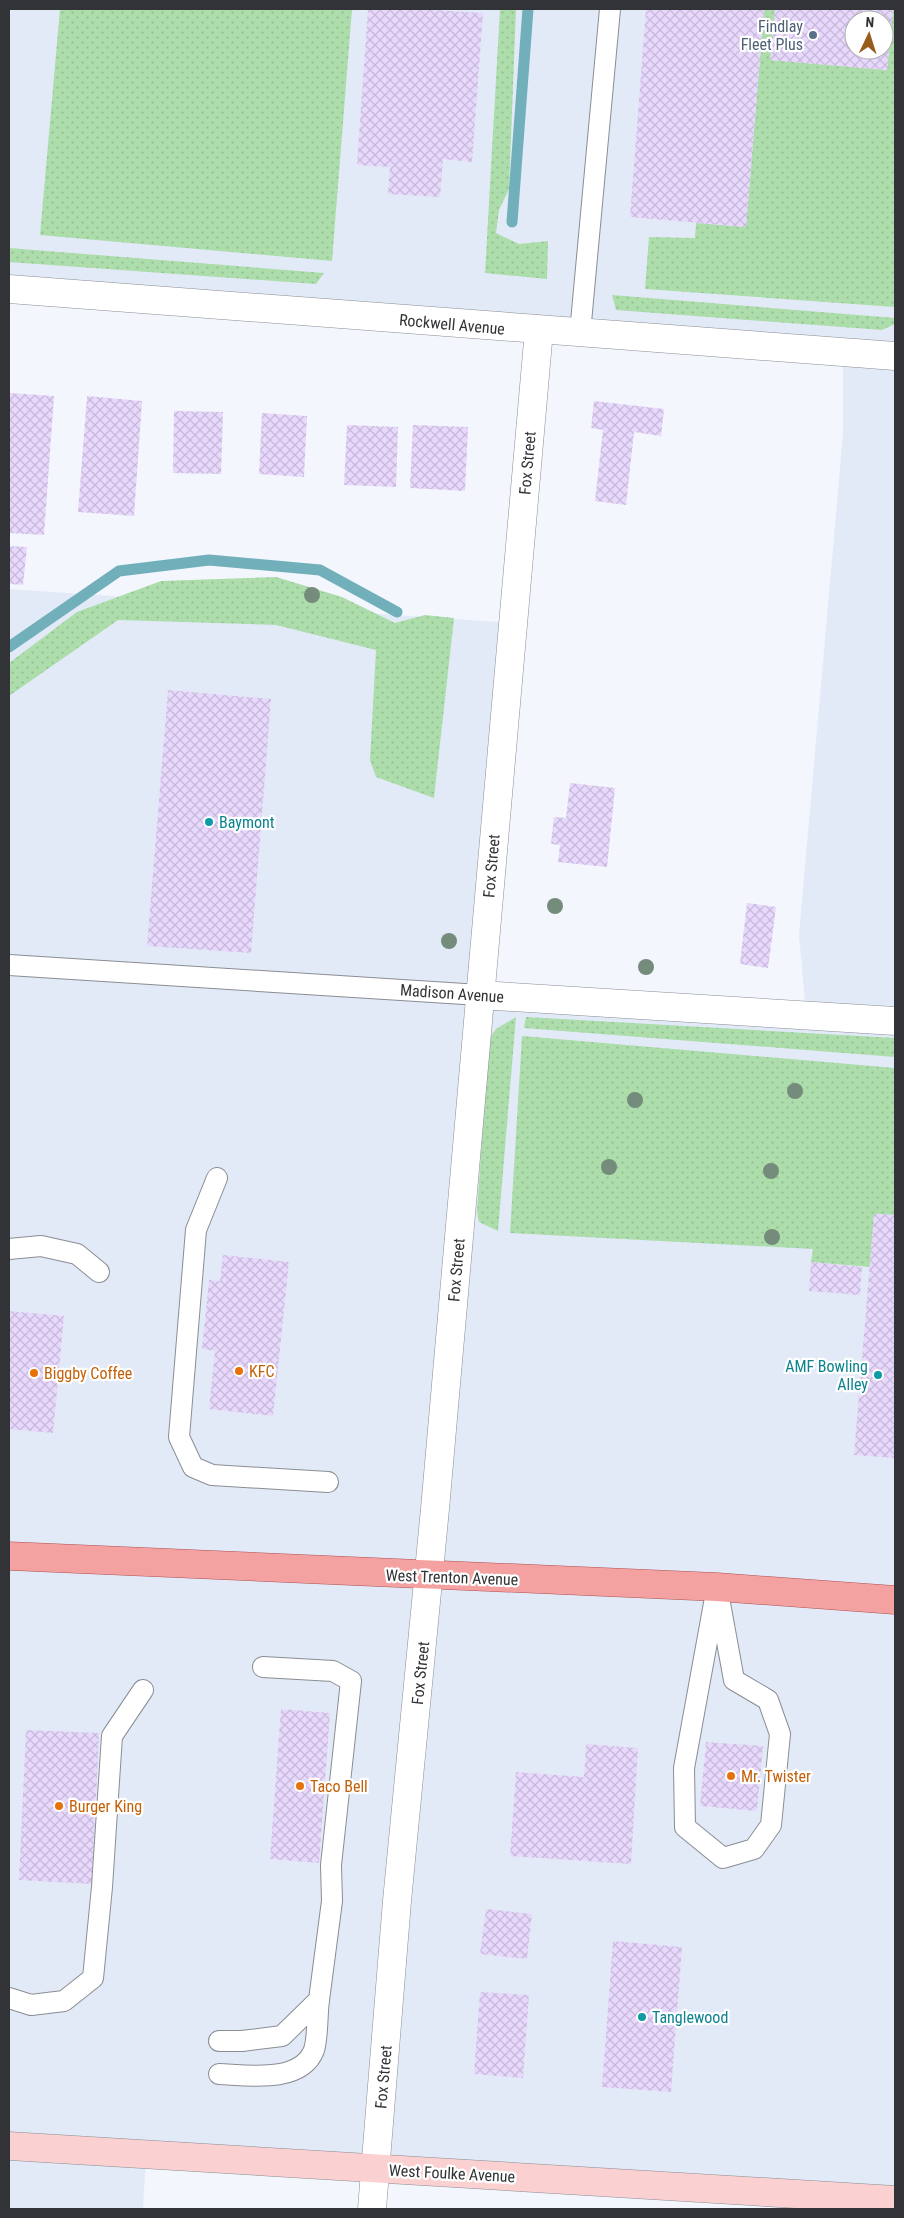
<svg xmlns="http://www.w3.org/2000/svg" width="904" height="2218" viewBox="0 0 904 2218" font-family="'Roboto Condensed',sans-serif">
  <defs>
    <pattern id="grass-dots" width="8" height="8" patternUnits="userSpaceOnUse" patternTransform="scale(1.25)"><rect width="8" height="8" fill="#acddab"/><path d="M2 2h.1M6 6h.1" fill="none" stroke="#94be94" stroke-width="1.8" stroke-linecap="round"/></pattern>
    <pattern id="building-cross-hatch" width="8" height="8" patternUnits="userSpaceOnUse" patternTransform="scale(1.25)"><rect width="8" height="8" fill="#e8d8fd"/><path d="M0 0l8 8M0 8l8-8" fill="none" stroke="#c7bad9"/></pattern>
  </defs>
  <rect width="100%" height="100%" fill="#f3f6fd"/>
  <!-- built -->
  <path fill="#e3eaf7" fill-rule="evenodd" d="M 9,9 L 895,9 L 895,2200 L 146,2155 L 143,2209 L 9,2209 L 9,589 L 513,623 L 480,994 L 806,1013 L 799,935 L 843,434 L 843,352 L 9,289 ZM 854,20 L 884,20 L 884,50 L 854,50 Z"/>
  <!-- grass -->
  <g fill="url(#grass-dots)">
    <path d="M 60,9 L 352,9 L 332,261 L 40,235 Z"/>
    <path d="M 500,9 L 516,9 L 509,189 L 499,210 L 496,233 L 519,244 L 548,241 L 547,279 L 485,273 Z"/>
    <path d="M 764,9 L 775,9 L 771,60 L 887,70 L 893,9 L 895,9 L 895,307 L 645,289 L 649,237 L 695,238 L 696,223 L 746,227 Z"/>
    <path d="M 9,248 L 324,273 L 316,284 L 9,262 Z"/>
    <path d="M 612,295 L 895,318 L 895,324 L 882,330 L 616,310 Z"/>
    <path d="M 276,577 L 342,597 L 395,623 L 425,615 L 454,618 L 434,798 L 376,777 L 370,760 L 376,650 L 276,625 L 118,620 L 9,696 L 9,663 L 77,612 L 161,581 Z"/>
    <path d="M 516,1017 L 498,1231 L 479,1222 L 477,1211 L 489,1039 L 496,1029 Z"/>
    <path d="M 526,1017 L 895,1038 L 895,1057 L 524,1028 Z"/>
    <path d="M 522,1036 L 895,1068 L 895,1215 L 874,1214 L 870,1267 L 811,1262 L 813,1249 L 510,1233 Z"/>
  </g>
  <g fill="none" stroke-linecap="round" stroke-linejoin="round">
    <!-- stream -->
    <g stroke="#71b0bb" stroke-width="11">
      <path d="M 512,222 L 528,9"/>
      <path d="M 9,647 L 119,571 L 209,560 L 320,570 L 397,612"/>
    </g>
  </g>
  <!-- building -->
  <g fill="url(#building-cross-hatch)" fill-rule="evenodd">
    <path d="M 368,9 L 418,9 L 483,13 L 472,162 L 443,159 L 440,197 L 388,194 L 390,167 L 357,165 Z"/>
    <path d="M 646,9 L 764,9 L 746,227 L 630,217 Z"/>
    <path d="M 775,9 L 893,9 L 887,70 L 770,60 ZM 854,20 L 884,20 L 884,50 L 854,50 Z"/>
    <path d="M 9,393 L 54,396 L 44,535 L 9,533 Z"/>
    <path d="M 87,396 L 142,401 L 134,516 L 78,512 Z"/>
    <path d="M 594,401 L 664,409 L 661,436 L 634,432 L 626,505 L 595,501 L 603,430 L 591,428 Z"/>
    <path d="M 174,411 L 223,412 L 221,474 L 173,473 Z"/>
    <path d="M 262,413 L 307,416 L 304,477 L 259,474 Z"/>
    <path d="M 347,425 L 398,427 L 396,487 L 344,485 Z"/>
    <path d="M 413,425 L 468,427 L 465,491 L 410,488 Z"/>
    <path d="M 9,546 L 27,547 L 23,585 L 9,584 Z"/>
    <path d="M 168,690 L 271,699 L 251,953 L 147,946 Z"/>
    <path d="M 570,783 L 615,788 L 607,867 L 558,862 L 560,845 L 551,844 L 554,817 L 566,818 Z"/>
    <path d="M 747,903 L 776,907 L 768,968 L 740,964 Z"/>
    <path d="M 874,1214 L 895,1215 L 895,1458 L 854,1455 Z"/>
    <path d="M 223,1255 L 289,1262 L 273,1416 L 209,1409 L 215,1351 L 202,1349 L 209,1280 L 220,1281 Z"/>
    <path d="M 811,1262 L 862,1267 L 860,1295 L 809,1291 Z"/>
    <path d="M 9,1311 L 64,1316 L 53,1433 L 9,1429 Z"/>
    <path d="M 281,1709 L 330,1713 L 319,1863 L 270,1859 Z"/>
    <path d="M 26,1730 L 99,1733 L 92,1884 L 19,1880 Z"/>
    <path d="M 706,1742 L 763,1746 L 757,1811 L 700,1806 Z"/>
    <path d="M 586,1744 L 638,1748 L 631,1864 L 510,1856 L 516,1772 L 584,1777 Z"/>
    <path d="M 486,1909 L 532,1914 L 527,1959 L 480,1954 Z"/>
    <path d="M 613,1941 L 682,1947 L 671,2092 L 602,2087 Z"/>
    <path d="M 480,1992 L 529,1995 L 523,2078 L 474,2074 Z"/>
  </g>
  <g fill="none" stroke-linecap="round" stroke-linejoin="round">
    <defs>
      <g id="lane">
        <path d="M 580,333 L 610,9"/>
        <path d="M 9,965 L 480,995"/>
        <path d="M 217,1178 L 196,1230 L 179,1437 L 193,1467 L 212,1475 L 328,1482"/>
        <path d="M 9,1249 L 41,1246 L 77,1254 L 99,1272"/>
        <path d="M 717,1587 L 734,1680 L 768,1700 L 780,1734 L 771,1825 L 754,1849 L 723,1858 L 685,1827 L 684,1768 Z"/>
        <path d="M 9,1998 L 31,2005 L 64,2001 L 93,1978 L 102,1887 L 112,1736 L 143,1690"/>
        <path d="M 219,2041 L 242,2041 L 282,2036 L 319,2000 L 332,1901 L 331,1865 L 351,1681 L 333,1671 L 263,1667"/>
        <path d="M 219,2074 C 247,2075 301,2084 314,2050 C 318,2038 317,2014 319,2000"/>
      </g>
      <g id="street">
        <path d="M 9,289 L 895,356"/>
        <path d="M 480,995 L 895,1021"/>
        <path d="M 372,2209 L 397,1901 L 435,1509 L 539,330"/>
      </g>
      <path id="secondary" d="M 9,2146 L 895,2200"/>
      <path id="primary" d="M 9,1556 L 717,1587 L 895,1600"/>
    </defs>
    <!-- lane casing -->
    <use href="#lane" stroke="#8a8d93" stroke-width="22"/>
    <!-- street casing -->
    <use href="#street" stroke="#8a8d93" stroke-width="29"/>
    <!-- secondary casing -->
    <use href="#secondary" stroke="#8a8d93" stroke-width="29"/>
    <!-- primary casing -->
    <use href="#primary" stroke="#ac5253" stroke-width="29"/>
    <!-- lane -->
    <use href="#lane" stroke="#fff" stroke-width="20"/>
    <!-- street -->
    <use href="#street" stroke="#fff" stroke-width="28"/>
    <!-- secondary -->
    <use href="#secondary" stroke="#fad0d0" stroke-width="28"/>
    <!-- primary -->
    <use href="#primary" stroke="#f4a1a1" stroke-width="28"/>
  </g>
  <!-- trees -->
  <g fill="#758b7b">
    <circle cx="312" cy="595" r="8"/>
    <circle cx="555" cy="906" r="8"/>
    <circle cx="449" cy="941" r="8"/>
    <circle cx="646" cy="967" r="8"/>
    <circle cx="795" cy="1091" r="8"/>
    <circle cx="635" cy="1100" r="8"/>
    <circle cx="609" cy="1167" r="8"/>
    <circle cx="771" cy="1171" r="8"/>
    <circle cx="772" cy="1237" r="8"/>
  </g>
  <!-- markers -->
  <circle fill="#5c6f8a" stroke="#fff" stroke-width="2" cx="813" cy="35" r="5"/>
  <g fill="#0f9aa8" stroke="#fff" stroke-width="2">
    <circle cx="209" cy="822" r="5"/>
    <circle cx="878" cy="1375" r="5"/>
    <circle cx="642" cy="2017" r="5"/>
  </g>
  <g fill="#e8710a" stroke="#fff" stroke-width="2">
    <circle cx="239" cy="1371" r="5"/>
    <circle cx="34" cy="1373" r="5"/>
    <circle cx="731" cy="1776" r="5"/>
    <circle cx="300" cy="1786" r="5"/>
    <circle cx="59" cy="1806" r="5"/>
  </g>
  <g text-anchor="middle" stroke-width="4.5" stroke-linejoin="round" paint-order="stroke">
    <!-- service labels -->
    <g font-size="16" fill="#4e5e75" stroke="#fff" text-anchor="end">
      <text x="803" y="32">Findlay<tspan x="803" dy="18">Fleet Plus</tspan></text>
    </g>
    <!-- street labels -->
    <g font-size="16" fill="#323336" stroke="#fff">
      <text transform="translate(452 324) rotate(5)" y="6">Rockwell Avenue</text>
      <text transform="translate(527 463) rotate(-85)" y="6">Fox Street</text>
      <text transform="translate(491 866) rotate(-85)" y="6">Fox Street</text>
      <text transform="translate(452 993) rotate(4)" y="6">Madison Avenue</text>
      <text transform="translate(456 1270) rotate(-85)" y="6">Fox Street</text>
      <text transform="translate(452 1577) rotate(2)" y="6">West Trenton Avenue</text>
      <text transform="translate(420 1673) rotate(-84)" y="6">Fox Street</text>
      <text transform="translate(383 2077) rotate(-85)" y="6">Fox Street</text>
      <text transform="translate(452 2173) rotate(3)" y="6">West Foulke Avenue</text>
    </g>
    <!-- culture labels -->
    <g font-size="16" fill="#0d838f" stroke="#fff" text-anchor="start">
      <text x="219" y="828">Baymont</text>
      <text x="868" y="1372" text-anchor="end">AMF Bowling<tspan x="868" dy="18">Alley</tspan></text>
      <text x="652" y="2023">Tanglewood</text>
    </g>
    <!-- food labels -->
    <g font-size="16" fill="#c56008" stroke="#fff" text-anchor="start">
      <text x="249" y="1377">KFC</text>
      <text x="44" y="1379">Biggby Coffee</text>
      <text x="741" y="1782">Mr. Twister</text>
      <text x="310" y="1792">Taco Bell</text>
      <text x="69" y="1812">Burger King</text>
    </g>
  </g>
  <!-- border -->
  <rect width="904" height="2218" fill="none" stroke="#323336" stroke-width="20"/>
  <!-- north arrow -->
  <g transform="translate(869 35) rotate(4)"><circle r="24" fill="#ffffff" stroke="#adadaf"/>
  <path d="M0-4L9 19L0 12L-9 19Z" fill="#975c1c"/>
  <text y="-8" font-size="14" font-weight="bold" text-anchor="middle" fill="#323336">N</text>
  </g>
</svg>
